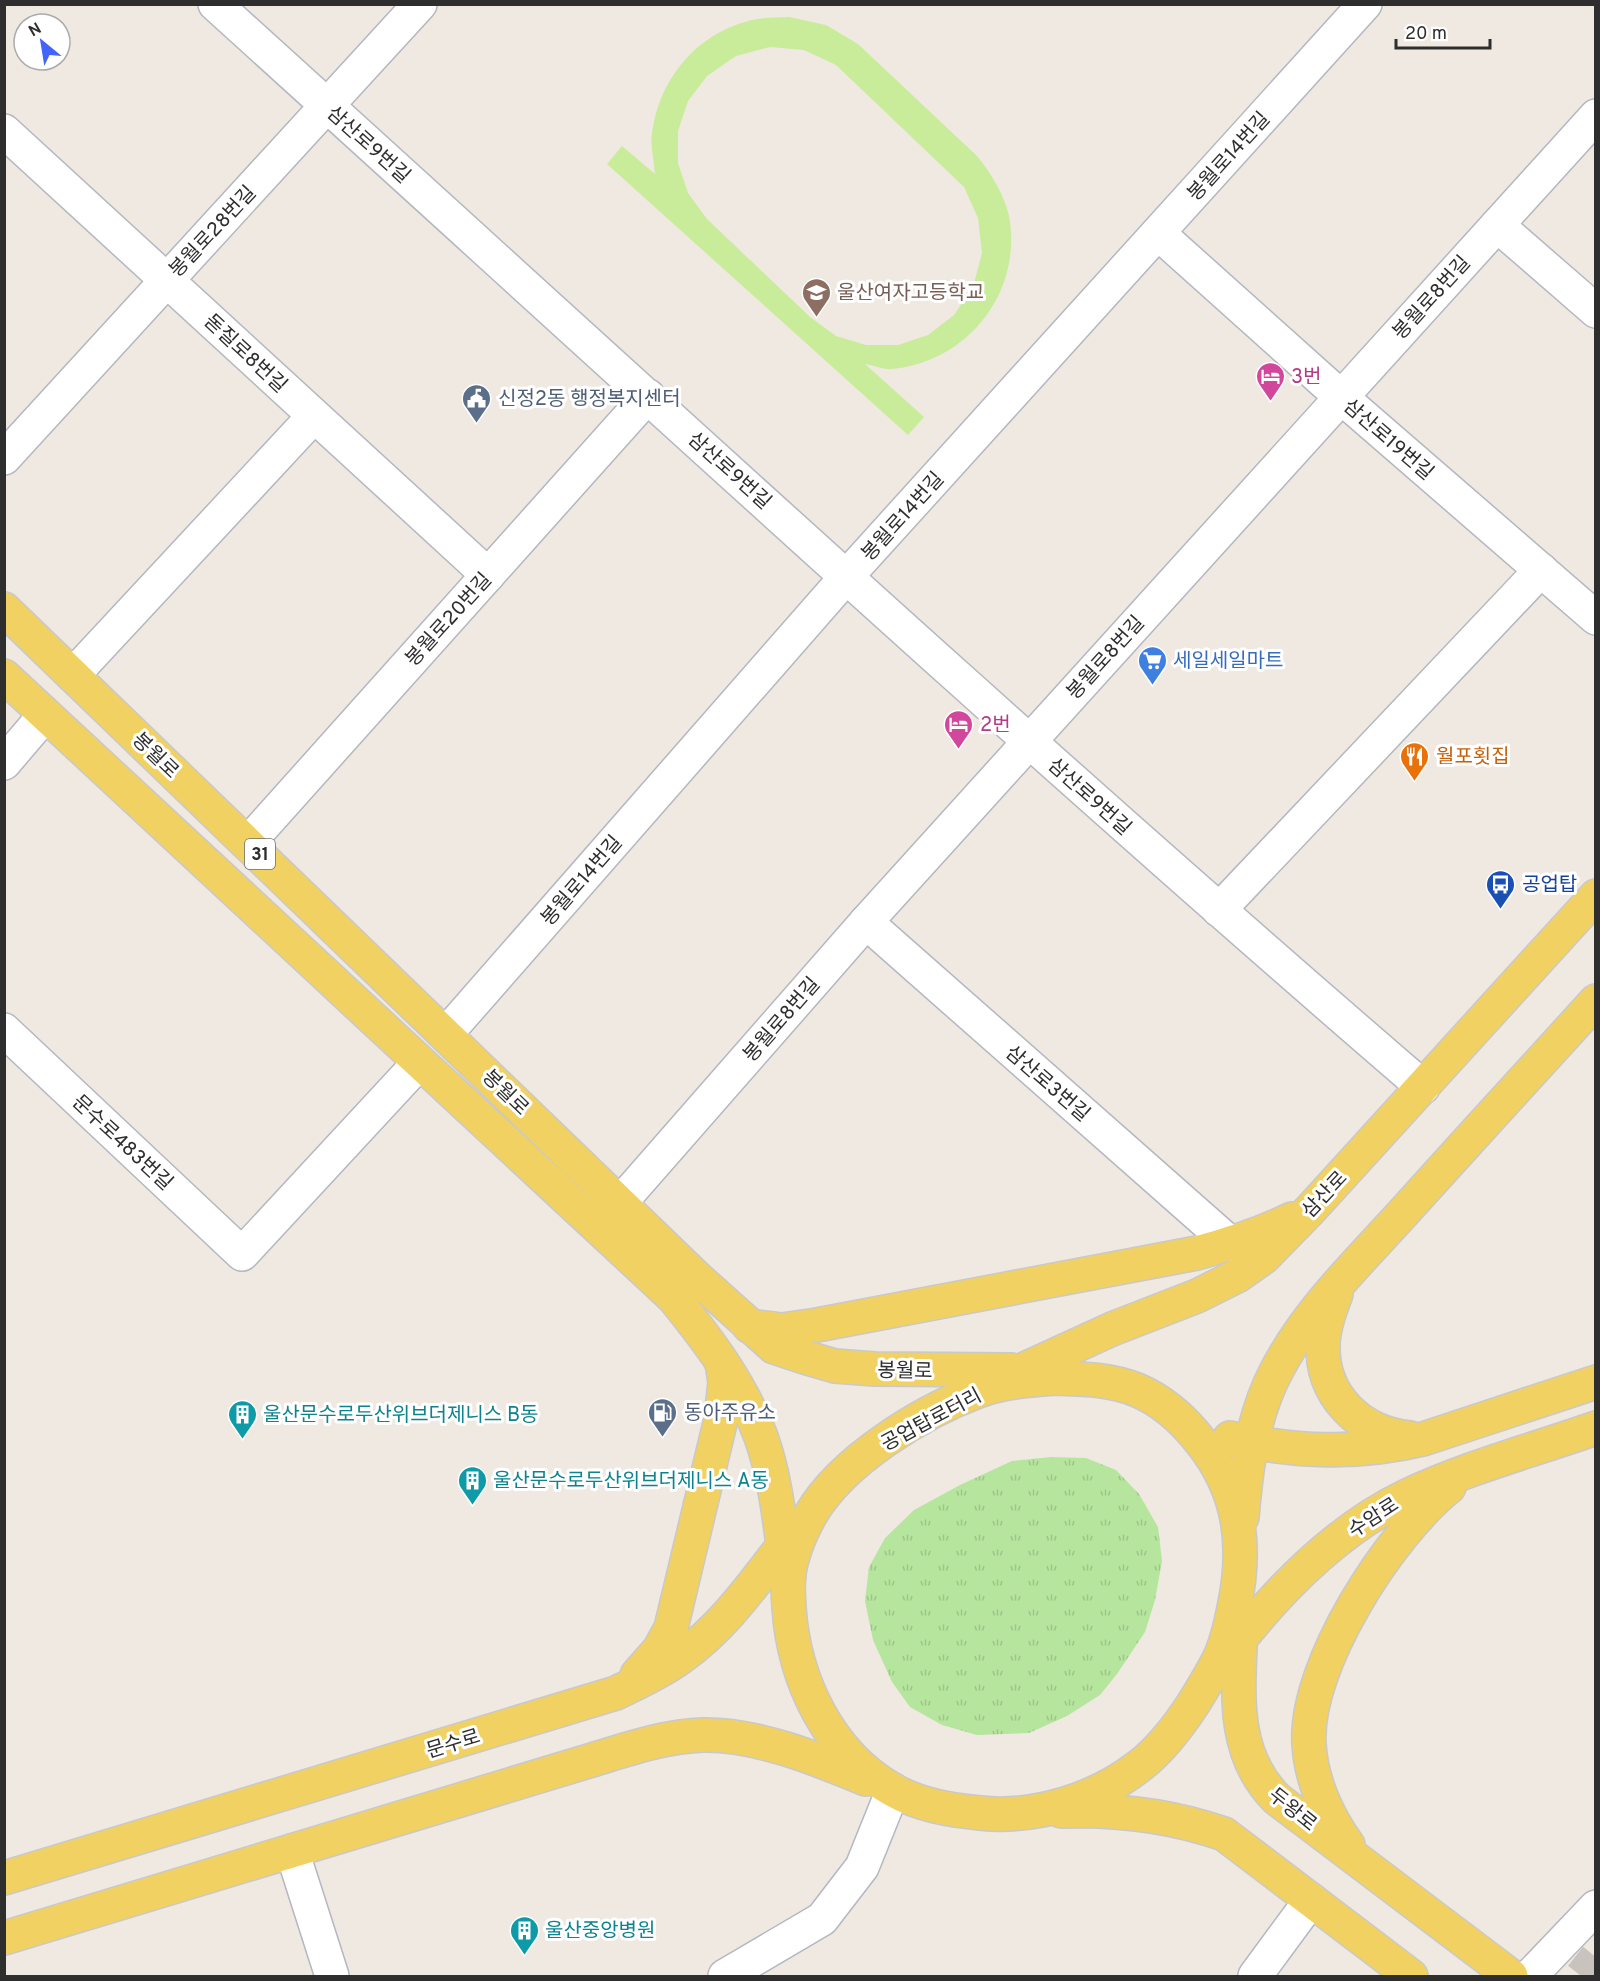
<svg xmlns="http://www.w3.org/2000/svg" width="1600" height="1981" viewBox="0 0 1600 1981" font-family="Overpass,'Noto Sans KR',sans-serif">
  <defs>
    <pattern id="grass-tufts" width="24" height="20" patternUnits="userSpaceOnUse" patternTransform="scale(1.5)"><rect width="24" height="20" fill="#b6e59e"/><path d="M3 7l-1-3M5 7V3M7 7l1-3M15 17l-1-3M17 17v-4M19 17l1-3" fill="none" stroke="#9dc588"/></pattern>
  </defs>
  <rect width="100%" height="100%" fill="#efe9e1"/>
  <!-- grass -->
  <path fill="url(#grass-tufts)" d="M 1051,1457 L 1086,1458 L 1116,1470 L 1139,1494 L 1158,1527 L 1162,1561 L 1155,1600 L 1145,1632 L 1117,1674 L 1100,1695 L 1067,1716 L 1029,1733 L 977,1735 L 942,1725 L 910,1707 L 892,1682 L 873,1640 L 865,1601 L 869,1567 L 885,1538 L 914,1510 L 960,1485 L 1012,1461 Z"/>
  <!-- pitch -->
  <path fill="#c9ec9a" fill-rule="evenodd" d="M 789,17 L 826,25 L 858,44 L 977,156 C 991,173 1004,194 1009,216 C 1023,292 968,362 892,369 C 884,370 873,365 865,364 L 924,417 L 908,435 L 607,164 L 622,146 L 655,174 C 654,161 650,146 652,133 C 659,80 695,35 748,21 C 761,17 776,18 789,17 ZM 770,47 L 804,50 L 836,65 L 964,187 L 978,218 L 982,253 L 973,287 L 954,315 L 928,335 L 898,345 L 866,345 L 836,336 L 810,317 L 707,219 L 688,193 L 678,163 L 678,131 L 688,101 L 707,76 L 736,56 Z"/>
  <g fill="none" stroke-linecap="round" stroke-linejoin="round">
    <!-- minor-tunnel -->
    <path stroke="#c8c4bd" stroke-width="33" stroke-dasharray="33 16" stroke-linecap="butt" d="M 1581,1976 L 1596,1957"/>
    <defs>
      <g id="minor">
        <path d="M 215,4 C 616,367 1013,734 1423,1087"/>
        <path d="M 4,131 L 488,575"/>
        <path d="M 1497,225 L 1596,311"/>
        <path d="M 1158,233 L 1341,397 L 1596,618"/>
        <path d="M 4,458 L 420,4"/>
        <path d="M 73,675 L 314,416"/>
        <path d="M 4,763 L 45,715"/>
        <path d="M 248,843 L 648,396"/>
        <path d="M 1219,910 L 1541,570"/>
        <path d="M 866,922 L 1231,1244"/>
        <path d="M 4,1030 L 242,1254 L 419,1063"/>
        <path d="M 446,1034 L 847,576 L 1365,4"/>
        <path d="M 620,1203 L 866,922 L 1596,116"/>
        <path d="M 292,1851 L 332,1976"/>
        <path d="M 725,1976 L 822,1919 L 862,1867 L 893,1790"/>
        <path d="M 1255,1976 L 1311,1900"/>
        <path d="M 1530,1976 L 1596,1907"/>
      </g>
      <g id="major">
        <path d="M 4,609 L 696,1277 L 774,1347 L 804,1357 L 835,1366 L 875,1369 L 1011,1370"/>
        <path d="M 4,676 L 673,1297 C 708,1340 742,1385 761,1437 C 776,1479 780,1524 786,1568"/>
        <path d="M 1336,1294 C 1330,1310 1324,1326 1323,1343 C 1321,1395 1359,1433 1410,1438"/>
        <path d="M 749,1326 L 782,1330 L 817,1325 L 1197,1253 C 1230,1244 1261,1234 1292,1219"/>
        <path d="M 1014,1374 L 1112,1329 L 1197,1296 L 1237,1276 L 1264,1257 L 1310,1210 L 1596,896"/>
        <path d="M 1054,1378 C 1082,1379 1110,1379 1137,1390 C 1163,1401 1184,1420 1201,1442 C 1241,1492 1247,1547 1234,1608 C 1231,1624 1227,1640 1221,1655 C 1213,1672 1203,1688 1193,1704 C 1178,1727 1161,1750 1138,1767 C 1095,1800 1034,1819 980,1813 C 950,1810 919,1805 893,1790 C 828,1753 794,1679 789,1608 C 788,1591 787,1575 792,1559 C 796,1544 803,1528 811,1514 C 842,1461 921,1412 978,1391 C 1002,1382 1028,1380 1054,1378 Z"/>
        <path d="M 1230,1438 C 1297,1452 1356,1455 1423,1439 L 1596,1382"/>
        <path d="M 1242,1517 C 1246,1471 1251,1427 1270,1384 C 1300,1318 1355,1266 1403,1213 C 1467,1142 1531,1072 1596,1001"/>
        <path d="M 1241,1625 C 1239,1687 1229,1751 1277,1799 L 1511,1976"/>
        <path d="M 1233,1648 C 1280,1588 1338,1529 1407,1496 C 1466,1468 1533,1450 1596,1428"/>
        <path d="M 637,1675 L 659,1650 L 671,1628 L 721,1419 L 725,1382 L 722,1363"/>
        <path d="M 1061,1811 C 1115,1809 1173,1816 1224,1834 L 1411,1976"/>
        <path d="M 1348,1845 C 1327,1816 1311,1780 1309,1744 C 1304,1666 1390,1534 1449,1487"/>
        <path d="M 4,1878 L 616,1693 C 638,1682 661,1672 681,1657 C 726,1625 756,1580 789,1538"/>
        <path d="M 4,1938 L 592,1760 C 628,1749 666,1736 703,1735 C 757,1734 817,1759 866,1779"/>
      </g>
    </defs>
    <!-- minor casing -->
    <use href="#minor" stroke="#b4b7c1" stroke-width="36"/>
    <!-- major casing -->
    <use href="#major" stroke="#c9c9c9" stroke-width="36"/>
    <!-- minor -->
    <use href="#minor" stroke="#fff" stroke-width="33"/>
    <!-- major -->
    <use href="#major" stroke="#f2d163" stroke-width="33"/>
  </g>
  <!-- icons -->
  <defs>
    <symbol id="school-pin" viewBox="-11 -11 22 30"><path d="M0 17L-7.5 6A9.5 9.5 0 1 1 7.5 6Z" fill="#8d6e63" stroke="#fff"/><path d="M0-5L7-2L0 1L-7-2ZM-4 1L0 2.5L4 1V4Q0 6-4 4Z" fill="#fff"/></symbol>
    <symbol id="hotel-pin" viewBox="-11 -11 22 30"><path d="M0 17L-7.5 6A9.5 9.5 0 1 1 7.5 6Z" fill="#d1479c" stroke="#fff"/><path d="M-6-4.5h1.5V1H6V5H4.5V3h-9V5H-6ZM-4 0a1.8 1.8 0 1 1 3.6 0ZM.5 0V-2.5h3Q6-2.5 6 0Z" fill="#fff"/></symbol>
    <symbol id="civic-pin" viewBox="-11 -11 22 30"><path d="M0 17L-7.5 6A9.5 9.5 0 1 1 7.5 6Z" fill="#5c6f8a" stroke="#fff"/><path d="M-.6-6.5H3V-4.5H.6V-3L4-1V1h2V6H-6V1h2V-1L-.6-3ZM-1.2 2.5V6h2.4V2.5Z" fill="#fff"/></symbol>
    <symbol id="supermarket-pin" viewBox="-11 -11 22 30"><path d="M0 17L-7.5 6A9.5 9.5 0 1 1 7.5 6Z" fill="#3f7fe0" stroke="#fff"/><path d="M-6-5.5h2.5l.6 2H6L4.5 2H-2.5L-4.4-4H-6ZM-1.5 3.2a1.3 1.3 0 1 0 .1 0ZM3 3.2a1.3 1.3 0 1 0 .1 0Z" fill="#fff"/></symbol>
    <symbol id="restaurant-pin" viewBox="-11 -11 22 30"><path d="M0 17L-7.5 6A9.5 9.5 0 1 1 7.5 6Z" fill="#e8710a" stroke="#fff"/><path d="M-5-6h1v4h1v-4h1v4h1v-4h1v5L-1.5 .5V6h-2V.5L-5-1ZM5-6V6H3V1.5H1.5Q1.5-4 5-6Z" fill="#fff"/></symbol>
    <symbol id="bus-pin" viewBox="-11 -11 22 30"><path d="M0 17L-7.5 6A9.5 9.5 0 1 1 7.5 6Z" fill="#1a4fb4" stroke="#fff"/><path d="M-5-6H5V4H4V6H2V4H-2V6H-4V4H-5ZM-3.5-4V0h7V-4ZM-3.5 1.2v1.5H-2V1.2ZM2 1.2v1.5H3.5V1.2Z" fill="#fff"/></symbol>
    <symbol id="fuel-pin" viewBox="-11 -11 22 30"><path d="M0 17L-7.5 6A9.5 9.5 0 1 1 7.5 6Z" fill="#5c6f8a" stroke="#fff"/><path d="M-5.5-6h7V0h2V4h1.3V-2.5L3-4.5l.8-.8L6-3V5H2.5V1h-1V6h-7ZM-4.2-4.7v3.2H.2V-4.7Z" fill="#fff"/></symbol>
    <symbol id="building-pin" viewBox="-11 -11 22 30"><path d="M0 17L-7.5 6A9.5 9.5 0 1 1 7.5 6Z" fill="#0f9aa8" stroke="#fff"/><path d="M-4-6H4V6H1V3H-1V6H-4ZM-2.5-4.3h1.7v1.8h-1.7ZM.8-4.3h1.7v1.8H.8ZM-2.5-1h1.7V.8h-1.7ZM.8-1h1.7V.8H.8Z" fill="#fff"/></symbol>
  </defs>
  <g fill-rule="evenodd">
    <use href="#school-pin" x="800" y="276" width="33" height="45"/>
    <use href="#hotel-pin" x="1254" y="360" width="33" height="45"/>
    <use href="#civic-pin" x="460" y="382" width="33" height="45"/>
    <use href="#supermarket-pin" x="1136" y="644" width="33" height="45"/>
    <use href="#hotel-pin" x="942" y="708" width="33" height="45"/>
    <use href="#restaurant-pin" x="1398" y="740" width="33" height="45"/>
    <use href="#bus-pin" x="1484" y="868" width="33" height="45"/>
    <use href="#fuel-pin" x="646" y="1396" width="33" height="45"/>
    <use href="#building-pin" x="226" y="1398" width="33" height="45"/>
    <use href="#building-pin" x="456" y="1464" width="33" height="45"/>
    <use href="#building-pin" x="508" y="1914" width="33" height="45"/>
  </g>
  <g text-anchor="middle" stroke-width="6" stroke-linejoin="round" paint-order="stroke">
    <!-- shield labels -->
    <rect fill="#fff" stroke="#6d6d6d" stroke-width="1.5" x="245" y="839" width="30" height="30" rx="4.5"/>
    <g font-size="18" font-weight="bold" fill="#2e2e2e">
      <text x="260" y="860">31</text>
    </g>
    <!-- street labels -->
    <g font-size="20" fill="#2e2e2e" stroke="#fff">
      <text transform="translate(369 144) rotate(42)" y="7">삼산로9번길</text>
      <text transform="translate(1228 156) rotate(-48)" y="7">봉월로14번길</text>
      <text transform="translate(212 231) rotate(-47)" y="7">봉월로28번길</text>
      <text transform="translate(1431 297) rotate(-48)" y="7">봉월로8번길</text>
      <text transform="translate(246 353) rotate(43)" y="7">돋질로8번길</text>
      <text transform="translate(1389 439) rotate(41)" y="7">삼산로19번길</text>
      <text transform="translate(730 470) rotate(42)" y="7">삼산로9번길</text>
      <text transform="translate(902 516) rotate(-48)" y="7">봉월로14번길</text>
      <text transform="translate(448 619) rotate(-48)" y="7">봉월로20번길</text>
      <text transform="translate(1105 657) rotate(-48)" y="7">봉월로8번길</text>
      <text transform="translate(156 755) rotate(44)" y="7">봉월로</text>
      <text transform="translate(1090 796) rotate(42)" y="7">삼산로9번길</text>
      <text transform="translate(581 880) rotate(-49)" y="7">봉월로14번길</text>
      <text transform="translate(781 1019) rotate(-49)" y="7">봉월로8번길</text>
      <text transform="translate(1048 1083) rotate(41)" y="7">삼산로3번길</text>
      <text transform="translate(506 1092) rotate(44)" y="7">봉월로</text>
      <text transform="translate(123 1142) rotate(43)" y="7">문수로483번길</text>
      <text transform="translate(1324 1194) rotate(-47)" y="7">삼산로</text>
      <text transform="translate(905 1370) rotate(1)" y="7">봉월로</text>
      <text transform="translate(931 1419) rotate(-28)" y="7">공업탑로터리</text>
      <text transform="translate(1373 1517) rotate(-33)" y="7">수암로</text>
      <text transform="translate(453 1743) rotate(-17)" y="7">문수로</text>
      <text transform="translate(1293 1809) rotate(39)" y="7">두왕로</text>
    </g>
    <!-- education labels -->
    <g font-size="20" fill="#785e54" stroke="#fff" text-anchor="start">
      <text x="837" y="299">울산여자고등학교</text>
    </g>
    <!-- hotel labels -->
    <g font-size="20" fill="#b23c85" stroke="#fff" text-anchor="start">
      <text x="1291" y="383">3번</text>
      <text x="980" y="731">2번</text>
    </g>
    <!-- service labels -->
    <g font-size="20" fill="#4e5e75" stroke="#fff" text-anchor="start">
      <text x="498" y="405">신정2동 행정복지센터</text>
      <text x="684" y="1419">동아주유소</text>
    </g>
    <!-- shop labels -->
    <g font-size="20" fill="#366cbe" stroke="#fff" text-anchor="start">
      <text x="1173" y="667">세일세일마트</text>
    </g>
    <!-- food labels -->
    <g font-size="20" fill="#c56008" stroke="#fff" text-anchor="start">
      <text x="1436" y="763">월포횟집</text>
    </g>
    <!-- transit labels -->
    <g font-size="20" fill="#164399" stroke="#fff" text-anchor="start">
      <text x="1522" y="891">공업탑</text>
    </g>
    <!-- culture labels -->
    <g font-size="20" fill="#0d838f" stroke="#fff" text-anchor="start">
      <text x="263" y="1421">울산문수로두산위브더제니스 B동</text>
      <text x="493" y="1487">울산문수로두산위브더제니스 A동</text>
      <text x="545" y="1937">울산중앙병원</text>
    </g>
  </g>
  <!-- border -->
  <rect width="1600" height="1981" fill="none" stroke="#2e2e2e" stroke-width="12"/>
  <!-- north arrow -->
  <g transform="translate(42 42) rotate(330)"><circle r="28" fill="#ffffff" stroke="#ababab" stroke-width="1.5"/>
  <path d="M0-4.5L10 22L0 15L-10 22Z" fill="#4264fb"/>
  <text y="-9" font-size="16" font-weight="bold" text-anchor="middle" fill="#2e2e2e">N</text>
  </g>
  <!-- scale -->
  <path d="M1396 39v9h94v-9" fill="none" stroke="#2e2e2e" stroke-width="3"/>
  <text x="1405" y="39" font-size="18" fill="#2e2e2e" stroke="#ffffff" stroke-width="4.5" paint-order="stroke">20 m</text>
</svg>
